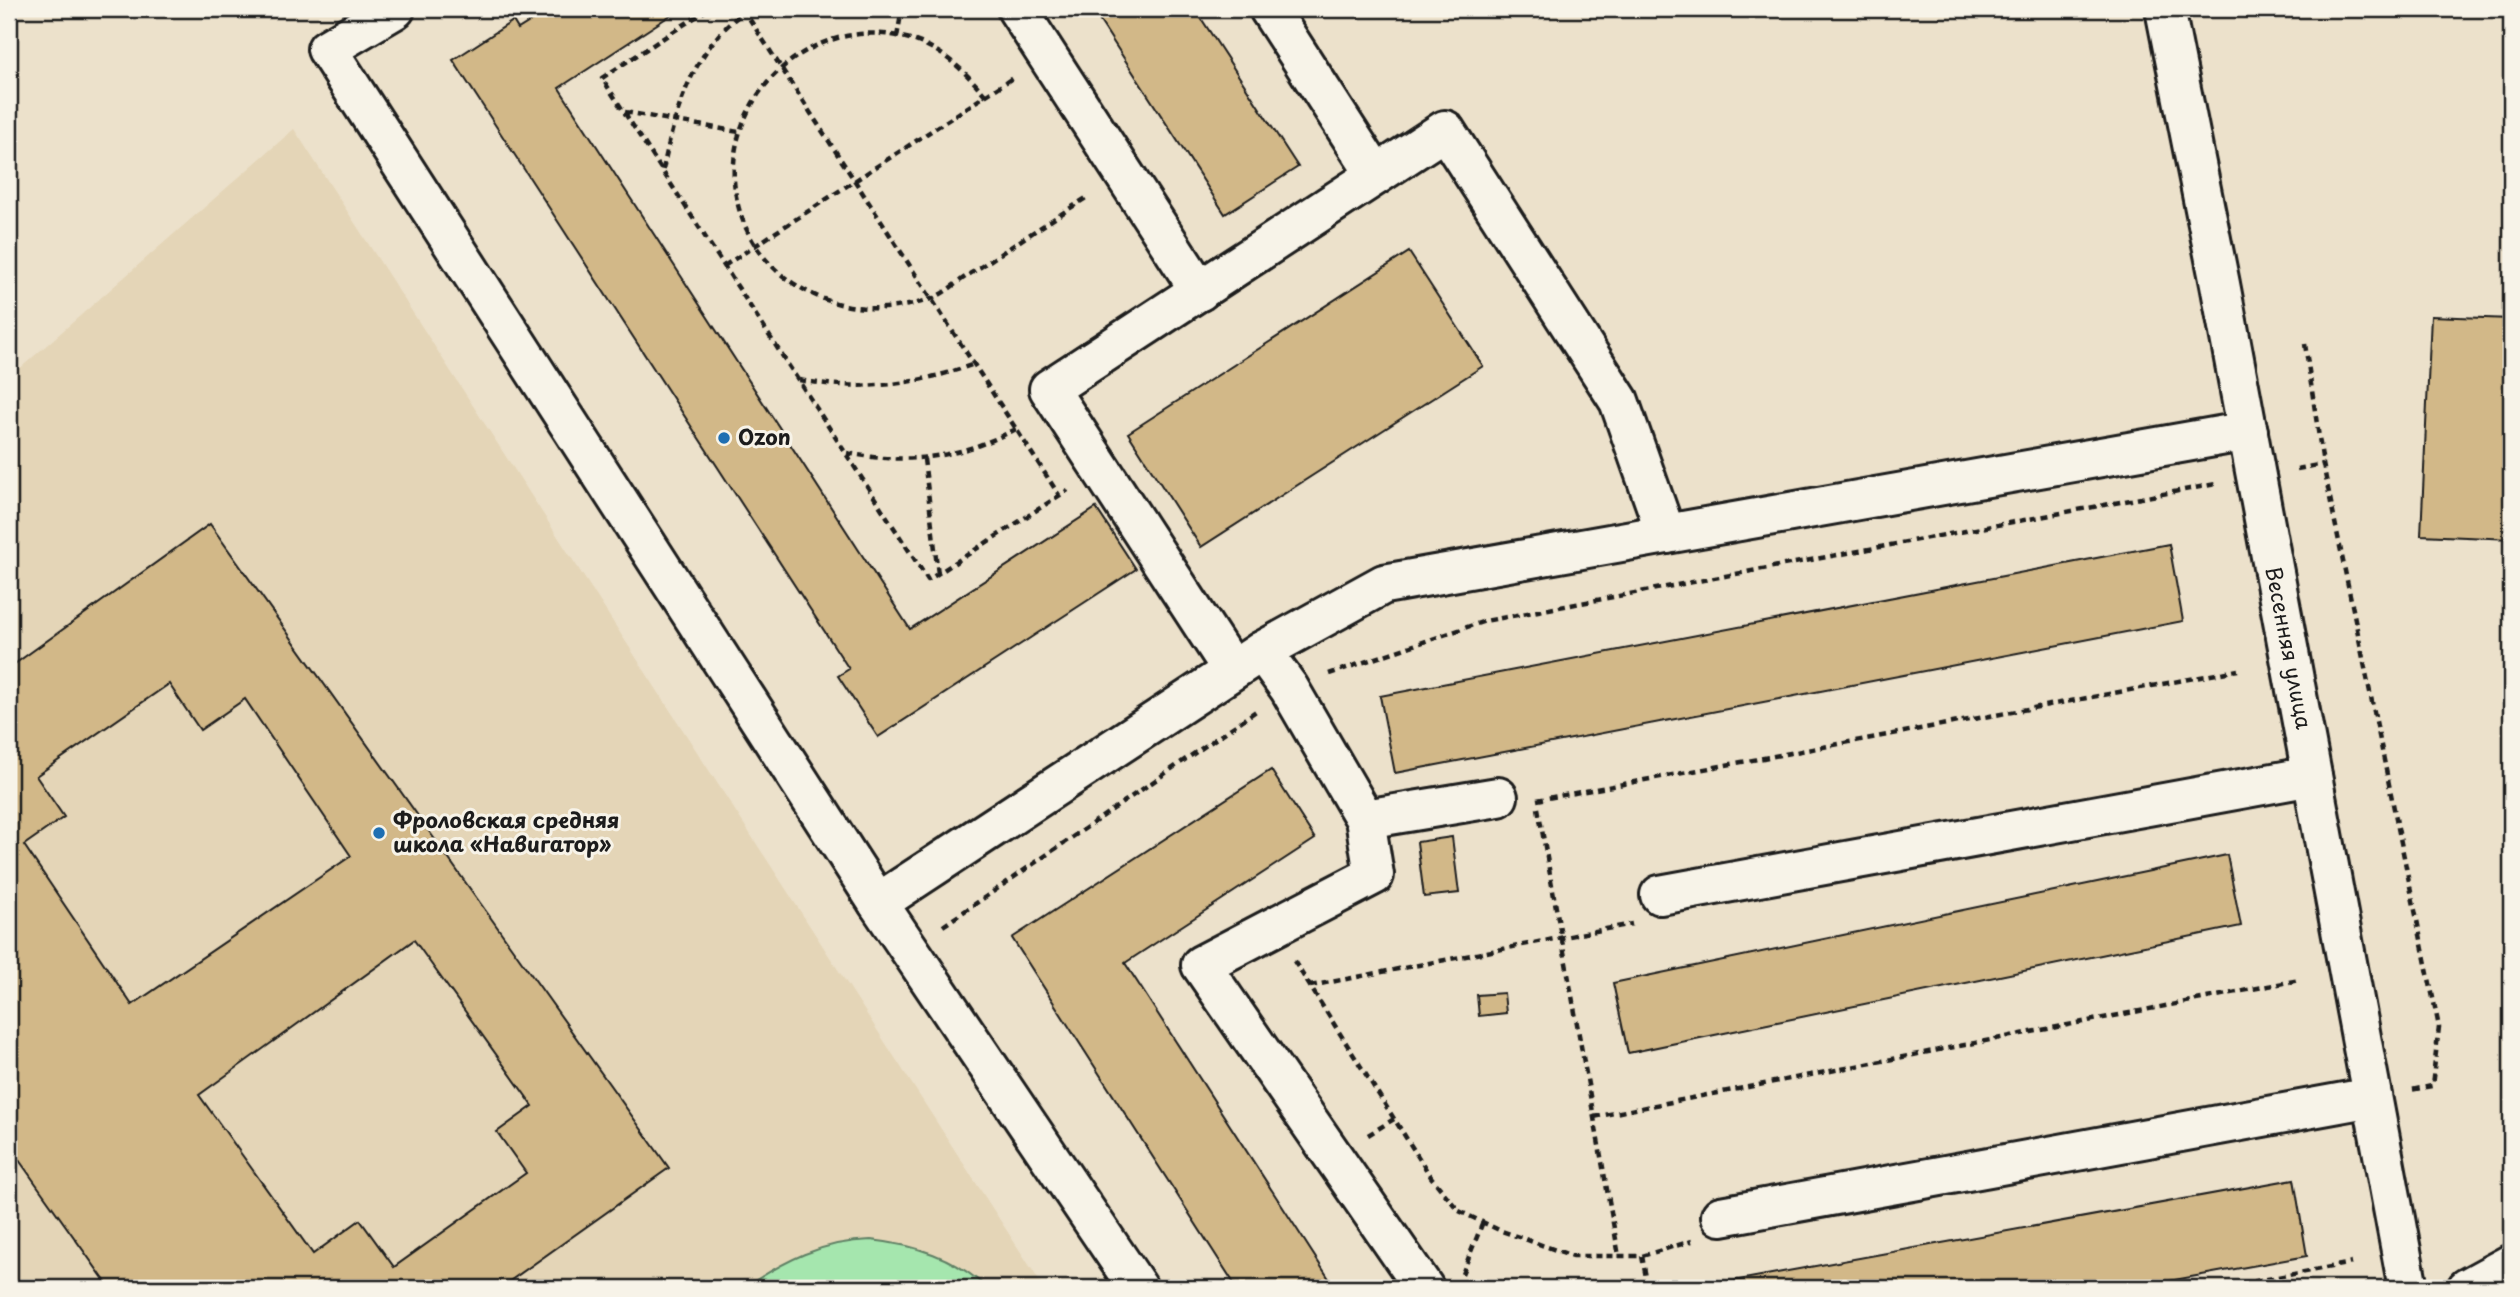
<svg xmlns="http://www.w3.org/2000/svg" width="2520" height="1297" viewBox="0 0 2520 1297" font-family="'Playpen Sans',sans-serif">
  <rect width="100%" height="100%" fill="#ece1cb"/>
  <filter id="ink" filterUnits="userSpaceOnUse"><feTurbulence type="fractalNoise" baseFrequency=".0143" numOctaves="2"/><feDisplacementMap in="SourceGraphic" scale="14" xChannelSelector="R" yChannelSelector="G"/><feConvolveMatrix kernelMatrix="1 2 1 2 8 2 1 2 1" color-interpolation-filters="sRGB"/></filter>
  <g filter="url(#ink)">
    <!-- built -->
    <path fill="#e4d5b7" d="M 294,129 L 1044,1288 L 9,1288 L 9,378 Z"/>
    <!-- pitch -->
    <path fill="#a5e6ae" stroke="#608165" stroke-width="2" d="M 871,1240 C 916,1245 954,1257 987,1288 L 744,1288 C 784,1261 822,1241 871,1240 Z"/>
    <!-- building -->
    <g fill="#d2b888" stroke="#1c1c1c" stroke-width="2" fill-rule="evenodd">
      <path d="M 550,9 L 680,9 L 559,88 L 910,629 L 1096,508 L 1136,569 L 878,737 L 838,676 L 849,669 L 453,60 L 513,21 L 518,29 Z"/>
      <path d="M 1092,9 L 1195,9 L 1298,167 L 1225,214 Z"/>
      <path d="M 1409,252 L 1483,366 L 1201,547 L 1128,433 Z"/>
      <path d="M 2431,316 L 2511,319 L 2511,539 L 2421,535 Z"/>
      <path d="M 210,524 L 669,1168 L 500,1288 L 110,1288 L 9,1146 L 9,668 ZM 169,684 L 200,730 L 245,699 L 351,856 L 132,1005 L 24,845 L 64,817 L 36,776 ZM 414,940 L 533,1106 L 497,1132 L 526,1173 L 394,1267 L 360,1220 L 313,1254 L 199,1095 Z"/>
      <path d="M 2169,544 L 2183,621 L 1395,773 L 1380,696 Z"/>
      <path d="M 1271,770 L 1315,839 L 1125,963 L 1335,1288 L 1237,1288 L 1012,938 Z"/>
      <path d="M 1452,837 L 1459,893 L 1424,897 L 1417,842 Z"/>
      <path d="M 2227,855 L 2241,926 L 1628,1053 L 1613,983 Z"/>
      <path d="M 1504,993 L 1506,1013 L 1479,1016 L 1477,995 Z"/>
      <path d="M 2294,1179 L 2307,1256 L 2130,1288 L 1695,1288 Z"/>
    </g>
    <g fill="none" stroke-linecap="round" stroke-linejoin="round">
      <defs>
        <g id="minor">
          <path d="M 395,9 L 327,49 L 878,903"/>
          <path d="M 1017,9 L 1200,291"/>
          <path d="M 1269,9 L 1376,175"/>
          <path d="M 2165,9 L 2220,284 L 2408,1288"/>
          <path d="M 1262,651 L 1289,688 L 1365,819 L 1374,875 L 1201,965 L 1424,1288"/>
          <path d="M 1232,670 L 1049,389 L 1445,130 L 1619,401 L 1666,534"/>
          <path d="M 1365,819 L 1498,797"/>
          <path d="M 1660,895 L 2312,776"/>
          <path d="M 1721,1216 L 2372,1097"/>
          <path d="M 1138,1288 L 878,903 L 1262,651 L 1384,584 L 2248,431"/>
          <path d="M 2467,1288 L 2511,1264"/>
        </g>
      </defs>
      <!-- minor casing -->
      <use href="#minor" stroke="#1c1c1c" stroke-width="44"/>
      <!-- path -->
      <g stroke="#1c1c1c" stroke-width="4.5" stroke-dasharray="7 5" stroke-linecap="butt">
        <path d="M 708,9 L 602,78 L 928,580 L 1068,490"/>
        <path d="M 743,9 L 1059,495"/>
        <path d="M 897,37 L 902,9"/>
        <path d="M 986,96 C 964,70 940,47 906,38 C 808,12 715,103 737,201 C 745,236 765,266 796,285 C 836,311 883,314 928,300 C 944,295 959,280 973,272 C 1012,246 1050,221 1089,196"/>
        <path d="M 625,112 L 739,132"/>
        <path d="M 663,170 C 675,109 694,46 748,9"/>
        <path d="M 724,266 L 1014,77"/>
        <path d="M 2305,344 L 2323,464 L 2439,1027 L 2432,1086 L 2411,1090"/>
        <path d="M 799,380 C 861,391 915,386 974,364"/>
        <path d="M 847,453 C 909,465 960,458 1016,429"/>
        <path d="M 924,459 L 938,574"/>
        <path d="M 2297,469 L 2323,464"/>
        <path d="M 1329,674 L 1485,621 L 2216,484"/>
        <path d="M 1537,800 L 2238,670"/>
        <path d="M 1538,808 L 1619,1256"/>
        <path d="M 943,926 L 1256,711"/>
        <path d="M 1294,961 L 1431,1177 L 1459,1211 L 1499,1230 L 1573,1256 L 1642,1256 L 1692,1241"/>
        <path d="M 1310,986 L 1632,924"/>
        <path d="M 1594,1117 L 2299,980"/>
        <path d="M 1368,1135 L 1394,1119"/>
        <path d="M 1642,1256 L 1648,1288"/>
        <path d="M 1462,1274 L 1483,1222"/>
        <path d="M 2219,1288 L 2352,1263"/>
      </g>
      <!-- minor -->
      <use href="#minor" stroke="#f7f3e8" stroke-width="38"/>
    </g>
  </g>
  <!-- markers -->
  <g fill="#1f6fb2" stroke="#f7f3e8" stroke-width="2.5">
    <circle cx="724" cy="438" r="7"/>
    <circle cx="379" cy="833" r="7"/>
  </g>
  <g text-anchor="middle" stroke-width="6" stroke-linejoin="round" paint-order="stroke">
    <!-- poi labels -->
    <g font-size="21" font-weight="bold" fill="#1c1c1c" stroke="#f7f3e8" text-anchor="start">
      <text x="738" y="445">Ozon</text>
      <text x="393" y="828">Фроловская средняя<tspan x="393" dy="24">школа «Навигатор»</tspan></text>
    </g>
    <!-- street labels -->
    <g font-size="21" fill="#1c1c1c" stroke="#f7f3e8">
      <text transform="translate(2288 648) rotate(79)" y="7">Весенняя улица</text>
    </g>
  </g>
  <!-- margin -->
  <rect width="2520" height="1297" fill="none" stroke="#f7f3e8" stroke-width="35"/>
  <rect x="18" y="18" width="2485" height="1262" fill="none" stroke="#1c1c1c" stroke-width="2.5" filter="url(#ink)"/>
</svg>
